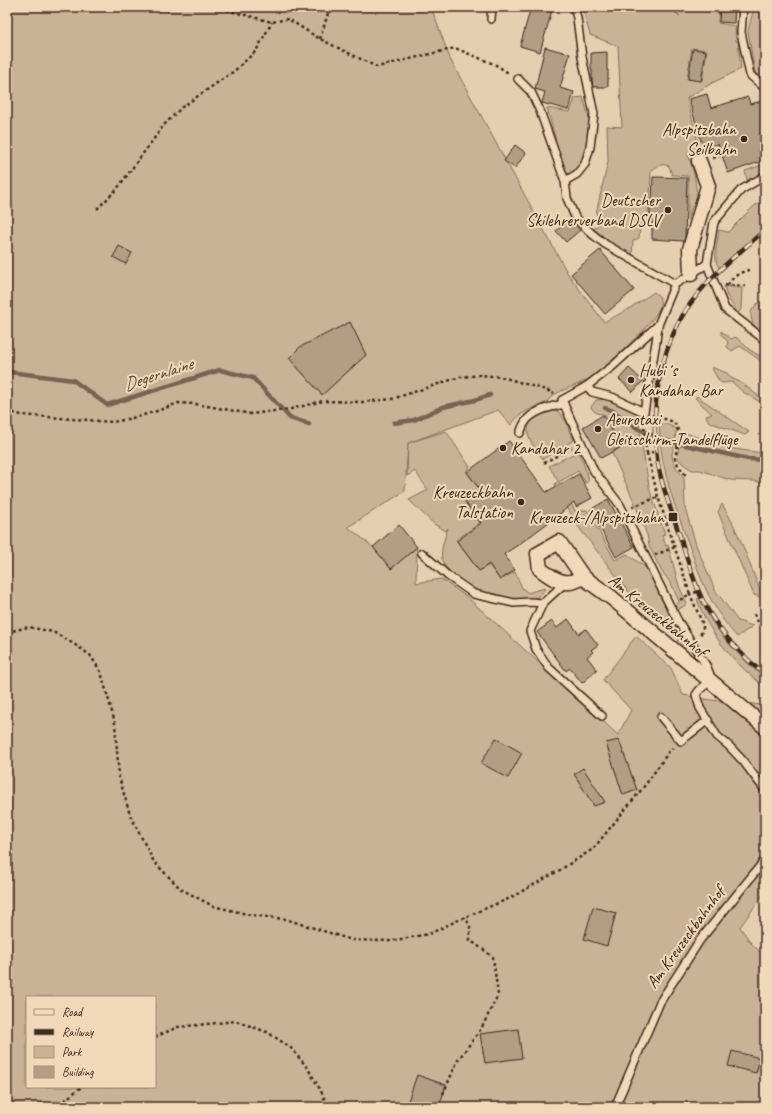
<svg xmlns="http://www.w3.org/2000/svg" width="772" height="1114" viewBox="0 0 772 1114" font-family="Caveat,sans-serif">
  <rect width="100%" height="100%" fill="#e6ceb0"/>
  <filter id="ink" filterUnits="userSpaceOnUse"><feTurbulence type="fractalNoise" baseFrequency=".025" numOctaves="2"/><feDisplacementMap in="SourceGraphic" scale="8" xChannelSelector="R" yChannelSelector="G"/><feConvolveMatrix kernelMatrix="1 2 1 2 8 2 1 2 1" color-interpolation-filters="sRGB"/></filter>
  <g filter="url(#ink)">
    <!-- green -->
    <g fill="#cab297" stroke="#826e5a" fill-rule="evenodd">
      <path d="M 7,7 L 431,7 L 451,61 L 568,274 L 604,322 L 627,310 L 654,292 L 659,296 C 660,299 661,302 660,305 C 659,320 604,369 590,378 C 577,387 556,389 547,402 C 534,408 519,412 511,425 L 498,410 L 408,443 L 405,491 L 348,527 L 373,547 L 391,569 L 417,547 L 416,583 L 441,579 L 467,597 L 618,735 L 631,710 L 603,680 L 636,636 L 671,668 L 683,695 L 711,700 L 754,704 L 765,706 L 765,892 L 740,927 L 751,943 L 765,957 L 765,1107 L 7,1107 ZM 27,997 L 155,997 L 155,1087 L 27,1087 Z"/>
      <path d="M 582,7 L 667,7 L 680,16 L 668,7 L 719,7 L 718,23 L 735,26 L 736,41 L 738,41 L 741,69 L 712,83 L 687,98 L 699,147 L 688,154 L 694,173 L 698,200 L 692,207 L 688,221 L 688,176 L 672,175 L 669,166 C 662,163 657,166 651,170 L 650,200 L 648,202 L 650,223 L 640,225 L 639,238 L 633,241 L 632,257 L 621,251 L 594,229 L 600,223 L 596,213 L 608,162 L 607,126 L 622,127 L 618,46 L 590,35 ZM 692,48 L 707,50 L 702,81 L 687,79 Z"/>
      <path d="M 754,7 L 765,7 L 765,79 L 755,73 L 748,31 Z"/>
      <path d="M 583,97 L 591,125 L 585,156 L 574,174 L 567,174 L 562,163 L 547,108 L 570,112 L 575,98 Z"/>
      <path d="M 765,164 L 765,173 L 747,180 L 745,171 Z"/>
      <path d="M 765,200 L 765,228 L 719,268 C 712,258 718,241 719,230 L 728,232 L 754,206 Z"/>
      <path d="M 724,286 L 742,288 L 741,310 L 738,313 L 736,311 L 727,296 Z"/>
      <path d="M 758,303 L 765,310 L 765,324 L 758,329 L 755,328 C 750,317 748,312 758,303 Z"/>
      <path d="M 721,331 L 731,339 L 736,337 L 750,350 L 765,359 L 765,364 L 740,346 L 732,351 L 727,347 L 728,342 L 721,334 Z"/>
      <path d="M 711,367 L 727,373 L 731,378 L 740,382 L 765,401 L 765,405 L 743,392 L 732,382 L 722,383 L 719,381 Z"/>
      <path d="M 697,396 L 701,399 L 749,432 L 745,435 L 709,422 L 706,416 L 712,414 L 695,398 Z"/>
      <path d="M 611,399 L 637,411 L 642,446 L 650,491 L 665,534 L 662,535 L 666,546 L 668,545 L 679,586 L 687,604 L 676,611 L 674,607 L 679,602 L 671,583 L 662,572 L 649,546 L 647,535 L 633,499 L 612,453 L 622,447 L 604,414 C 598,414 594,413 591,407 L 596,400 Z"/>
      <path d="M 558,411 L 567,423 L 570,433 L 574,440 L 543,459 C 538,452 528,441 528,432 C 527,417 546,412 558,411 Z"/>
      <path d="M 659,424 L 666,424 L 677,429 L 672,454 L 673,461 L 676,467 L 684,478 L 685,508 L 696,545 L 715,590 L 738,621 L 753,626 L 737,637 C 728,627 720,616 714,605 C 701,583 694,558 685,534 C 678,513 669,492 665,470 C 661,455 660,439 659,424 Z"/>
      <path d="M 446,431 L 470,467 L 466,471 L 480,490 L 465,502 L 480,523 L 456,540 L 479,571 L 489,565 L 500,580 L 515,572 L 522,588 L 528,593 L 534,591 L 545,588 C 532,620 447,585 442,559 C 440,551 445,536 448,528 L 446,531 L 434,524 L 409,500 L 428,490 L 415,471 L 407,476 L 408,443 Z"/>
      <path d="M 683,432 L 728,448 L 755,452 L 765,453 L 765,483 L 754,481 L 730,480 L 700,470 L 692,470 L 683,464 L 679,460 L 677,455 Z"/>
      <path d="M 579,451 L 589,480 L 586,483 L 578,471 L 559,482 L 575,511 L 587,510 L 615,560 L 627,554 L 645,567 L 650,573 L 663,599 L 670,615 L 687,647 L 683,650 L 679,647 L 676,642 L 679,639 L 627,590 L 577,525 L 555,484 L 558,481 L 549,466 Z"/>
      <path d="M 722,504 C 739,531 749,563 761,593 L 761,597 L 754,595 L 718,512 Z"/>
      <path d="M 700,598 C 704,607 708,615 713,623 C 727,644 746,663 765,678 L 765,687 C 736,665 709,635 697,599 Z"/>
    </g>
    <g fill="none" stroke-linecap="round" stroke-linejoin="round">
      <!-- stream -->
      <g stroke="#776452" stroke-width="4.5">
        <path d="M 7,368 L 10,372 L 73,380 L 107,405 L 220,370 L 253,378 L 290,418 L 309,424"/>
        <path d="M 605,408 L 613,411 L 637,428 L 663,440 L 748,459 L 765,460"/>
        <path d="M 394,423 L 414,420 L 443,407 L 475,400 L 490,395"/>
      </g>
    </g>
    <!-- building -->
    <g fill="#b49d85" stroke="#3b2a1e">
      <path d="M 531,7 L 553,7 L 540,52 L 520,46 Z"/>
      <path d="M 720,7 L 735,7 L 734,23 L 719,22 Z"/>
      <path d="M 545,47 L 570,54 L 560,88 L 574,92 L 569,110 L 542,103 L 545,92 L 535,89 Z"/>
      <path d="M 693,49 L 706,51 L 701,81 L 688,79 Z"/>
      <path d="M 607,52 L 607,70 L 608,70 L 608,87 L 593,87 L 592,81 L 592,70 L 591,70 L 591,53 Z"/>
      <path d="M 707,94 L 711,108 L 748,97 L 750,104 L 762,101 L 765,112 L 765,160 L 728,173 L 718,144 L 703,148 L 689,99 Z"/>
      <path d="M 515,145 L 526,153 L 515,168 L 504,161 Z"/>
      <path d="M 653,177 L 687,178 L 685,237 L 684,241 L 652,239 L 652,218 L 650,218 L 650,202 L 652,203 Z"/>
      <path d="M 570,219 L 580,230 L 566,242 L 556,231 Z"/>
      <path d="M 119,246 L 132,253 L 126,264 L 113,257 Z"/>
      <path d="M 600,250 L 634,290 L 605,314 L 571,274 Z"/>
      <path d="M 350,322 L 366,355 L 322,395 L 289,358 L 300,347 Z"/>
      <path d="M 629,368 L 643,381 L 633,392 L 619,379 Z"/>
      <path d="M 603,415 L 621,447 L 601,458 L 583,427 Z"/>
      <path d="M 509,441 L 546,492 L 579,474 L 592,498 L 576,507 L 574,502 L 556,517 L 518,545 L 504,554 L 515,570 L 500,580 L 489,564 L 479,571 L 457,541 L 481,523 L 465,502 L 480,490 L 467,472 Z"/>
      <path d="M 608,499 L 634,547 L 616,557 L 590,510 Z"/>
      <path d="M 399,525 L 417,547 L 391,569 L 373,547 Z"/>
      <path d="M 568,619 L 579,634 L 586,629 L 598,645 L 591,650 L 593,652 L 587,657 L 597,670 L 582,683 L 570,668 L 566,671 L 537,632 L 552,621 L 557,628 Z"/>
      <path d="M 496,738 L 522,753 L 508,778 L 481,763 Z"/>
      <path d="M 619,740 L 637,790 L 623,795 L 606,743 Z"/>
      <path d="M 583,768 L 605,802 L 594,806 L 574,774 Z"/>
      <path d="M 593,907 L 616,913 L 607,946 L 584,939 Z"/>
      <path d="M 518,1029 L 522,1058 L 485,1063 L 480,1034 Z"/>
      <path d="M 732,1051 L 760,1058 L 756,1073 L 728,1066 Z"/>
      <path d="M 417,1075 L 446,1085 L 439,1107 L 406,1107 Z"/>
    </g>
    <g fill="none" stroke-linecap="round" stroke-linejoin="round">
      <defs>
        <g id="lane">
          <path d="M 743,7 L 741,32 L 750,75 L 765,88"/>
          <path d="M 491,19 L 492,7"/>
          <path d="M 518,79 L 531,92 L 540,111 L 565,181 L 567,198 L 575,217 L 591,233 L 605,244 L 675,284"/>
          <path d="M 765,176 L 741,190 L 714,222 L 707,264 L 712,277 L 725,309 L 765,340"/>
          <path d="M 565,181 L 577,174 L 585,164 L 590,147 L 594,114 L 582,57 L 577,18 L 574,7"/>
          <path d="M 707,264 L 675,284 L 658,325 L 613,366 L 587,386 L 562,400 L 594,471 L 620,505 L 670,606 L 678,621 L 707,667 L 710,675 L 711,682 C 704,685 700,688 696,695 L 700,708 L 717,736 L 729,746 L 743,761 L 765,790"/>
          <path d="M 587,386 L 592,392 L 612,397 L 644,412 L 656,342 L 658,325"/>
          <path d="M 520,433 C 522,429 523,424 526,421 C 533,411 553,406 564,404"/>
          <path d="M 422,553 L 448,576 L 474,594 L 514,603 L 530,602 L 543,603"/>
          <path d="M 565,583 L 543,603 L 530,631 L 536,649 L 549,668 L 602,716"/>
          <path d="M 661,717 L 681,741 L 708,720"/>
          <path d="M 615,1107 L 660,1002 L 700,940 L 765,860"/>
        </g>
        <g id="street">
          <path d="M 691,274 L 690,249 L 708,186 L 699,161"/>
          <path d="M 583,577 C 579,579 575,582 570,582 C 560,584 548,575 540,569 L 538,554 L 559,542 L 583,577 L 612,598 L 765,727"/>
        </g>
      </defs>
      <!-- lane casing -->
      <use href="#lane" stroke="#3b2a1e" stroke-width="10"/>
      <!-- street casing -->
      <use href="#street" stroke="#3b2a1e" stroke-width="17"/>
      <!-- path -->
      <g stroke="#3b2a1e" stroke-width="2.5" stroke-dasharray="3 3" stroke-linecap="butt">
        <path d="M 215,7 L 272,22 L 288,19 L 320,39 L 377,67 L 455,48 L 496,65 L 510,74"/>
        <path d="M 320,39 L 330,7"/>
        <path d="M 713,158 L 728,153"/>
        <path d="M 97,209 L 117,189 L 164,125 L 182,107 L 233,72 L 256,51 L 272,22"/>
        <path d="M 725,285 L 745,286"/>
        <path d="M 728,285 C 732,277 740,272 749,270"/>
        <path d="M 7,411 L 21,415 L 113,422 L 137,417 L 160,410 L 178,403 L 196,404 L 251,414 L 291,409 L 323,401 L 363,402 L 392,399 L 460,377 L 481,375 L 502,377 L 549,391 L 554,394"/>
        <path d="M 652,415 L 674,422 L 680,434 L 675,458 L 678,465 L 687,477"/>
        <path d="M 644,421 L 645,441 L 647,453 L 653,452"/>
        <path d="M 647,453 L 658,497 L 690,594 L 678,601"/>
        <path d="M 544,463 L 572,447"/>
        <path d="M 632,507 L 658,497"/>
        <path d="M 655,555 L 675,547"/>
        <path d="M 697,592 L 690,594 L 703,625 L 703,630 L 699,637"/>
        <path d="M 754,614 L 765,636"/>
        <path d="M 7,632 L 29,627 L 53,632 L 74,644 L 90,655 L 101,672 L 115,723 L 119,777 L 130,815 L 154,862 L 181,889 L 213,906 L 251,915 L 285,919 L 352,940 L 390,941 L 429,934 L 465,917 L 508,899 L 560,870 L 593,849 L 646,784 L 670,750 L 673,748"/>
        <path d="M 155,1037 L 178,1027 L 236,1021 L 267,1032 L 290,1047 L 307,1067 L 321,1091 L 328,1107"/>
        <path d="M 443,1094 L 458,1060 L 481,1029 L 498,995 L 493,957 L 470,940 L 470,926 L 465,917"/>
        <path d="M 54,1107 L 65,1100 L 81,1087"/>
      </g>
      <!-- lane -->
      <use href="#lane" stroke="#f1d8b9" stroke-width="7"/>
      <!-- street -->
      <use href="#street" stroke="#f1d8b9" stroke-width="14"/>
      <defs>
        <path id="rail" d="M 765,230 C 732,259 695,287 676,328 C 660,362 654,396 655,433 C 656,443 656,454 658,464 C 662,487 671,510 679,533 C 686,556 693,580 703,601 C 719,632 739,653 765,675"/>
      </defs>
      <!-- rail casing -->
      <use href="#rail" stroke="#3b2a1e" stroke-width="4.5"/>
      <!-- rail -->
      <use href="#rail" stroke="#f1d8b9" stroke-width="3" stroke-dasharray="9" stroke-linecap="butt"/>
    </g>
  </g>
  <!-- markers -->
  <g fill="#3b2a1e" stroke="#f1d8b9" stroke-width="1.5">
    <circle cx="744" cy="139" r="4"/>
    <circle cx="668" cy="210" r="4"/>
    <circle cx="631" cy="380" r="4"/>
    <circle cx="598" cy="429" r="4"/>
    <circle cx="503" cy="448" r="4"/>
    <circle cx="521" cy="502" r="4"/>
    <rect x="668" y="512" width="10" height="10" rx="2"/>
  </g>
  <g text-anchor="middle" stroke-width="4" stroke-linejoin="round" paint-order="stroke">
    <!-- poi labels -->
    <g font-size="17" fill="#3b2a1e" stroke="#f1d8b9" text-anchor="end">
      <text x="736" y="135">Alpspitzbahn<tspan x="736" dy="20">Seilbahn</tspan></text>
      <text x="660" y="206">Deutscher<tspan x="660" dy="20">Skilehrerverband DSLV</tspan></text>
      <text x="639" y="376" text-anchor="start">Hubi´s<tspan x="639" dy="20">Kandahar Bar</tspan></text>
      <text x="606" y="425" text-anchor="start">Aeurotaxi<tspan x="606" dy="20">Gleitschirm-Tandelflüge</tspan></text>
      <text x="511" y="454" text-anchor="start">Kandahar 2</text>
      <text x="513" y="498">Kreuzeckbahn<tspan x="513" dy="20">Talstation</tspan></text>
      <text x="664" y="523">Kreuzeck-/Alpspitzbahn</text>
    </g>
    <!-- street labels -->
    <g font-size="17" fill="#3b2a1e" stroke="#f1d8b9">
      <text transform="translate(658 615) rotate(39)" y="6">Am Kreuzeckbahnhof</text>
      <text transform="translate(685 937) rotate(-54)" y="6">Am Kreuzeckbahnhof</text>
    </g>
    <!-- water labels -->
    <g font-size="18" font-style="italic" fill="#544234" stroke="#f1d8b9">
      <text transform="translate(158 374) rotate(-18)" y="6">Degernlaine</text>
    </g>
  </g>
  <!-- margin -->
  <rect width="772" height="1114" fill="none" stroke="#f1d8b9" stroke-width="24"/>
  <rect x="12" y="12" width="748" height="1090" fill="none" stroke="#3b2a1e" stroke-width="1.5" filter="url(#ink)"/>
  <!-- legend -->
  <rect x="26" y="996" width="130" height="92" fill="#f1d8b9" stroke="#a8927b"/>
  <rect x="34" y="1009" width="20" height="6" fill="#f1d8b9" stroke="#a8927b"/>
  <text x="62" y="1016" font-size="12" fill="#3b2a1e">Road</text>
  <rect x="34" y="1029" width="20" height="6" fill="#3b2a1e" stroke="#a8927b"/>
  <text x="62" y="1036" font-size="12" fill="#3b2a1e">Railway</text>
  <rect x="34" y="1046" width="20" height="12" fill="#cab297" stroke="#a8927b"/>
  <text x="62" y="1056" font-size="12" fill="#3b2a1e">Park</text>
  <rect x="34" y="1066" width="20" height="12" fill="#b49d85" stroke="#a8927b"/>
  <text x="62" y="1076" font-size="12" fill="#3b2a1e">Building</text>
</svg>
